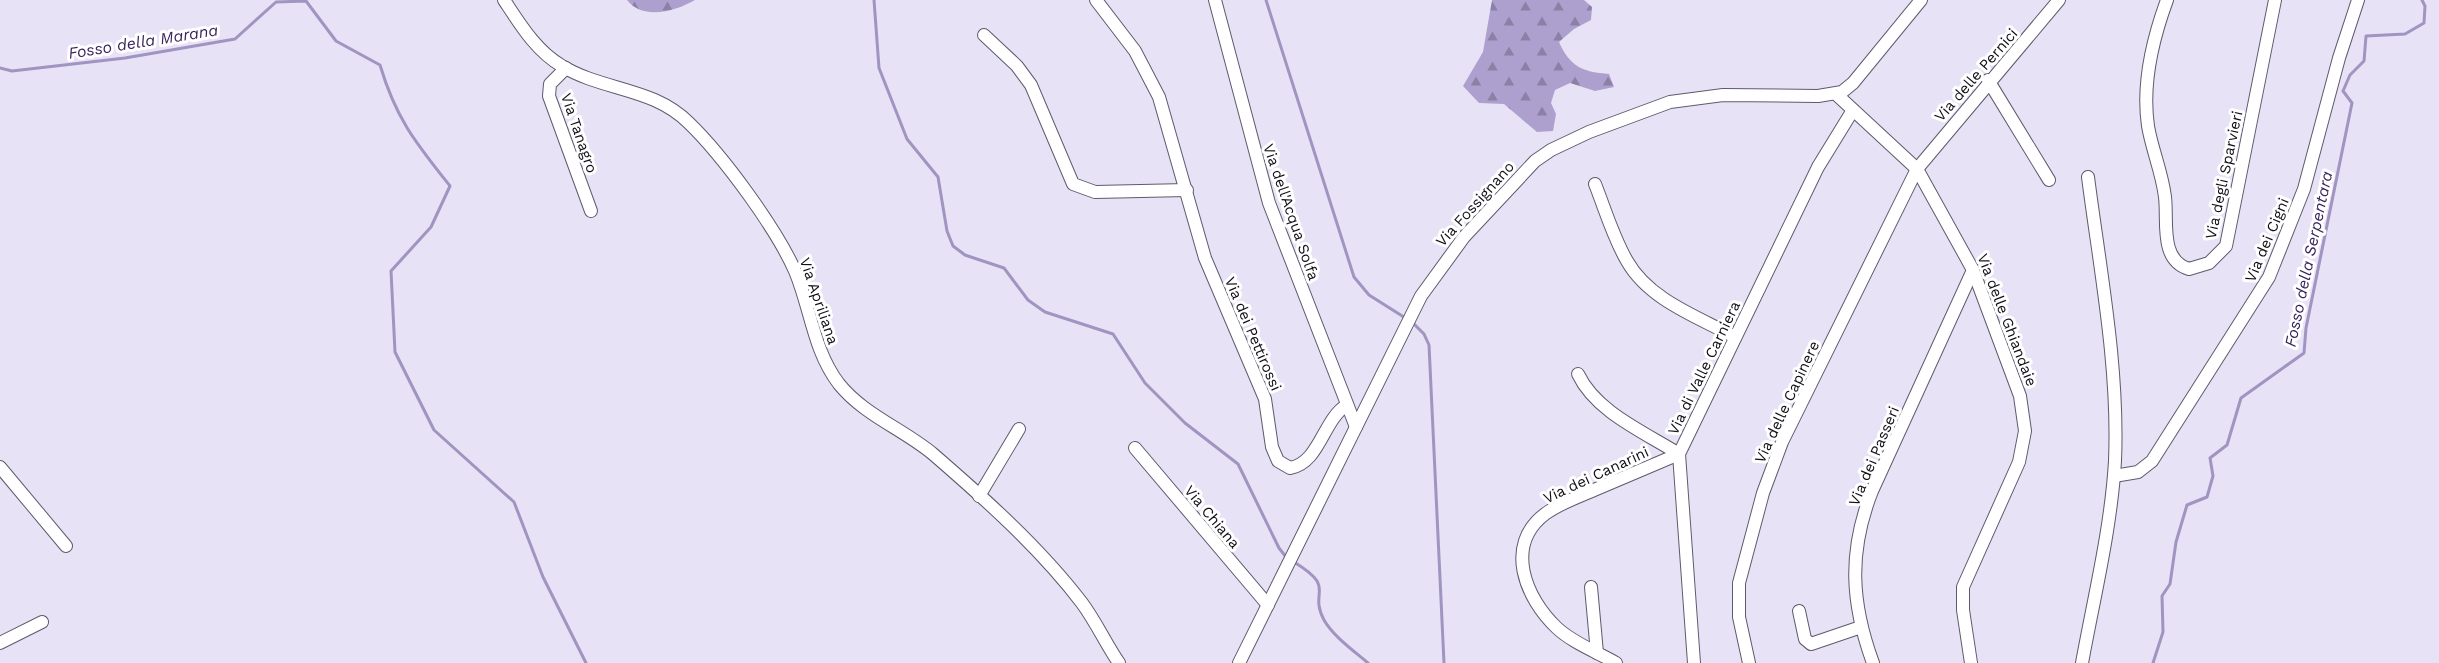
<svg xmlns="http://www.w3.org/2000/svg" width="2439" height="663" viewBox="0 0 2439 663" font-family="'Work Sans',sans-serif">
  <defs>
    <pattern id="forest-firs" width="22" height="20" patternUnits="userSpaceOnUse" patternTransform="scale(1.5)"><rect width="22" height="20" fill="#ada0ce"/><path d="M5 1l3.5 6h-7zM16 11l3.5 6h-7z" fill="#8b81a6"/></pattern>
  </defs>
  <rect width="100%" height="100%" fill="#e7e2f6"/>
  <!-- forest -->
  <g fill="url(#forest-firs)">
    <path d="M 627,0 L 695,0 C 676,11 643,21 627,0 Z"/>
    <path d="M 1492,0 L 1584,0 L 1592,7 L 1591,20 L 1574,29 L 1559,42 C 1570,67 1583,72 1609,74 L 1614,87 L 1595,91 L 1570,83 L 1555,90 L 1551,103 L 1556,114 L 1553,131 L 1537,132 L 1504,104 L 1479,103 L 1463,86 L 1483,52 Z"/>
  </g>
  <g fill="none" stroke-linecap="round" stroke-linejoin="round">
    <!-- stream -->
    <g stroke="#a094c1" stroke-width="3">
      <path d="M 874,0 L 879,68 L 907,139 L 938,177 L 947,231 L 953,246 L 965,255 L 1004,268 L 1028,300 L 1045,312 L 1113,334 L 1145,383 L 1185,423 L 1238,464 L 1279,548 L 1286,557"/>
      <path d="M 1266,0 L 1354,277 L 1369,295 L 1407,319"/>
      <path d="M 0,68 L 12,71 L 125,58 L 235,39 L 276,2 L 306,1 L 336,41 L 380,65 C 396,119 416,143 450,186 L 431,227 L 391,271 L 395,352 L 434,430 L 514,502 L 543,577 L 586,663"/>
      <path d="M 1413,323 L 1424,334 L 1429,345 L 1444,663"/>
      <path d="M 1294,562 C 1338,589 1308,590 1324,620 C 1333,636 1354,651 1368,663"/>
      <path d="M 2153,663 L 2163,632 L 2162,596 L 2170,584 L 2176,542 L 2187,505 L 2207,497 L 2213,476 L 2210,458 L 2227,445 L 2241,398 L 2304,353 L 2306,328 L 2352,103 L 2343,91 L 2350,75 L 2364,61 L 2366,36 L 2405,34 L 2424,23 L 2425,6 L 2422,0"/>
    </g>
    <defs>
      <g id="minor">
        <path d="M 504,0 C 520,24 536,51 562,66 C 603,91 653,87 689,123 C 723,156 776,228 795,271 C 811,309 813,350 839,384 C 864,415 903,429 933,454 C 985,499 1040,548 1082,603 C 1096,622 1106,644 1119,663"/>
        <path d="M 1096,0 L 1135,51 L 1159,97 L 1205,258 L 1265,399 L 1272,447 L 1278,461 L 1290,468 C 1320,463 1323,419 1347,405"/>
        <path d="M 1215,0 L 1269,203 L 1356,427"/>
        <path d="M 2167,0 C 2153,38 2142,85 2148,126 C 2152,150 2162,172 2165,197 C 2168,221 2159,260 2189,269 L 2209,263 L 2226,246 L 2275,0"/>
        <path d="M 984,35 L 1017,66 L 1031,85 L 1073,184 L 1095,192 L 1187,190"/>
        <path d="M 566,68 L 550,84 L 549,96 L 591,211"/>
        <path d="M 1988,80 L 2049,180"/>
        <path d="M 1836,94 L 1917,169 L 1973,270 L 2020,396 L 2025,431 L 2019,462 L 1963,587 L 1963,610 L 1971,663"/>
        <path d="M 1595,184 C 1605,209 1613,237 1627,261 C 1649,300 1698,317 1735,337"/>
        <path d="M 1578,374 C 1596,412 1644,432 1679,454"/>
        <path d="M 1135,448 L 1268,605"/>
        <path d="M 0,467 L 66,546"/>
        <path d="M 2114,476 L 2138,472 L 2152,461 L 2269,277 L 2304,189 L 2339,58 L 2358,0"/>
        <path d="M 979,496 L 1019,429"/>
        <path d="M 1591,587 L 1597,653"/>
        <path d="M 1799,611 L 1805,639 L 1811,644 L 1861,627"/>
        <path d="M 0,643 L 42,622"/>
        <path d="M 1239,663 L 1421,296 L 1464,237 L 1535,161 L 1551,150 L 1589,132 L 1670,102 L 1723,95 L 1818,96 L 1842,92 L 1853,83 L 1921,0"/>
        <path d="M 1616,663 C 1597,652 1573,643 1557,628 C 1525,598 1504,545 1545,514 C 1560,503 1578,497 1594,490 C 1622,478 1650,466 1679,454"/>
        <path d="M 1694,663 L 1679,454 L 1818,167 L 1853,110"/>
        <path d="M 1749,663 L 1739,617 L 1739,583 L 1763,493 L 1782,442 L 1917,169 L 2059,0"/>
        <path d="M 1873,663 C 1851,603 1848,552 1872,491 L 1973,270"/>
        <path d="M 2082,663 C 2094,597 2111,529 2115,461 C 2119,367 2100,270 2088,177"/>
      </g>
    </defs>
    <!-- minor casing -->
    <use href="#minor" stroke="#5f5a6b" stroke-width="14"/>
    <!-- minor -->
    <use href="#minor" stroke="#fff" stroke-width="12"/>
  </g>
  <g text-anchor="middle" stroke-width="6" stroke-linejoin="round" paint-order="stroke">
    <!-- street labels -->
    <g font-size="15" fill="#110f16" stroke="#fff">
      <text transform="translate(1976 75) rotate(-49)" y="5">Via delle Pernici</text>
      <text transform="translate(579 133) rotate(71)" y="5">Via Tanagro</text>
      <text transform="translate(2224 175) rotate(-78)" y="5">Via degli Sparvieri</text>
      <text transform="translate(1475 204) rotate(-48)" y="5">Via Fossignano</text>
      <text transform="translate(1291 212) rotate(71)" y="5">Via dell'Acqua Solfa</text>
      <text transform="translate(2267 240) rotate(-67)" y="5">Via dei Cigni</text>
      <text transform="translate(819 301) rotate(71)" y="5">Via Apriliana</text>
      <text transform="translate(2007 320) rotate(69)" y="5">Via delle Ghiandaie</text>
      <text transform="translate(1253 334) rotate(67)" y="5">Via dei Pettirossi</text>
      <text transform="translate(1704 368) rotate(-64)" y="5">Via di Valle Carniera</text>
      <text transform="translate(1787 402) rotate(-65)" y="5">Via delle Capinere</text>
      <text transform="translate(1874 456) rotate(-67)" y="5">Via dei Passeri</text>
      <text transform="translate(1596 475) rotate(-25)" y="5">Via dei Canarini</text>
      <text transform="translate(1212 517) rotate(50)" y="5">Via Chiana</text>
    </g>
    <!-- water labels -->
    <g font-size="16" font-style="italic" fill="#37235b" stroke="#fff">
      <text transform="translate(143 41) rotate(-9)" y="6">Fosso della Marana</text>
      <text transform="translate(2308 259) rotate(-78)" y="6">Fosso della Serpentara</text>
    </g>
  </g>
</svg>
